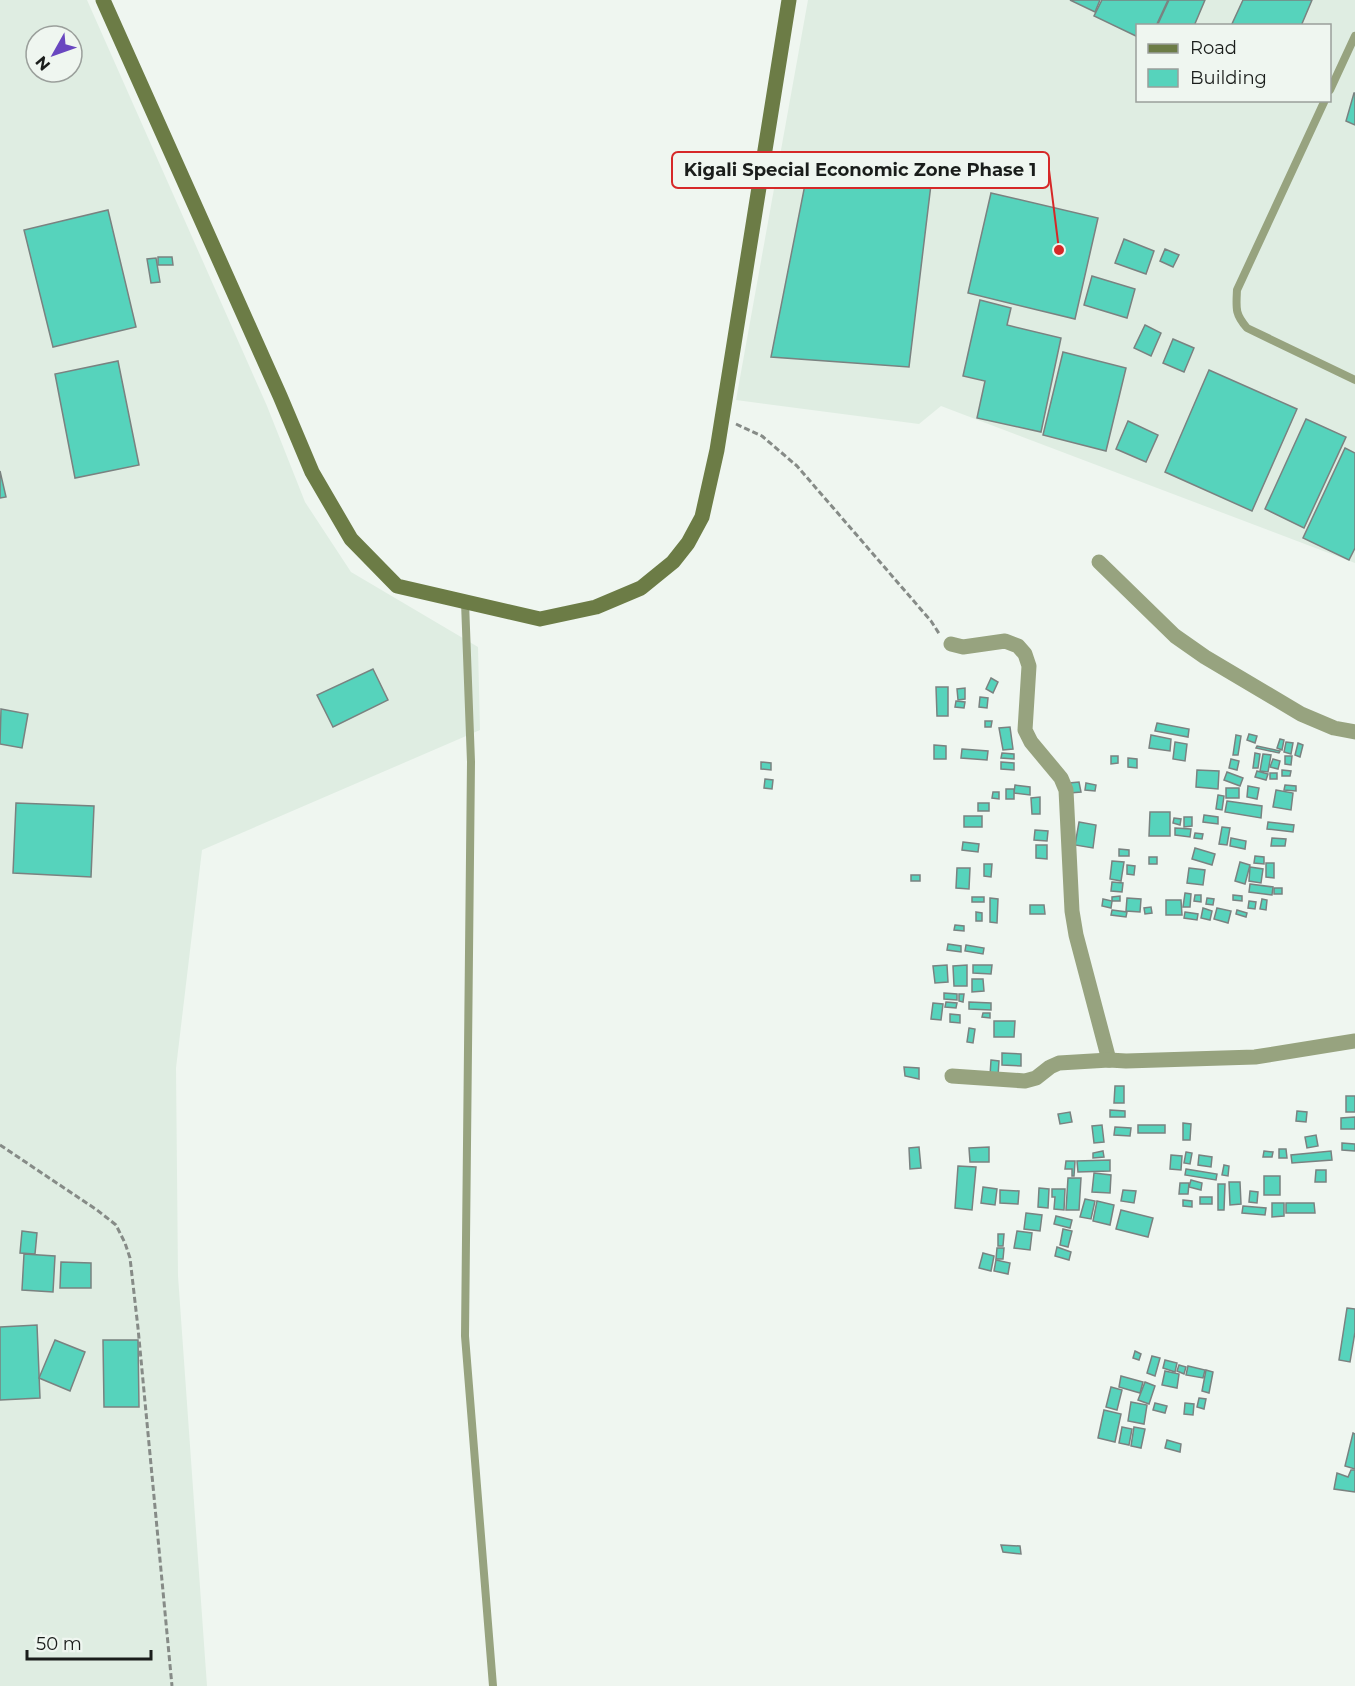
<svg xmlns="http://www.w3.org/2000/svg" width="1355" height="1686" viewBox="0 0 1355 1686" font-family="Montserrat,sans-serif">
  <rect width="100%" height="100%" fill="#eff6f0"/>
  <!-- built -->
  <g fill="#dfede2" fill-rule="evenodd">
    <path d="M 0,0 L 87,0 L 267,406 L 305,502 L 351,572 L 478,647 L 480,730 L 202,850 L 176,1068 L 178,1276 L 207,1686 L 0,1686 ZM 36,36 L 72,36 L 72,72 L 36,72 Z"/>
    <path d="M 808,0 L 1355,0 L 1355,563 L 941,406 L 919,424 L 736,400 ZM 1138,26 L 1330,26 L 1330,100 L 1138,100 Z"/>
  </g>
  <!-- building -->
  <g fill="#56d3bc" stroke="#7a8280" stroke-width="1.5">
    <path d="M 1070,0 L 1100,0 L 1095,12 Z"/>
    <path d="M 1102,0 L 1168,0 L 1156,26 L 1138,26 L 1138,37 L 1094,16 Z"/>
    <path d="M 1169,0 L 1205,0 L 1194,26 L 1157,26 Z"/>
    <path d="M 1243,0 L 1312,0 L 1301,26 L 1231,26 Z"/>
    <path d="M 1354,93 L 1355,93 L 1355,125 L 1346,121 Z"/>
    <path d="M 811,154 L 932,176 L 909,367 L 771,357 Z"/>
    <path d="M 991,193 L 1098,218 L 1075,319 L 968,293 Z"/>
    <path d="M 108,210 L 136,327 L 53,347 L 24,230 Z"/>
    <path d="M 1124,239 L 1154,251 L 1146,274 L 1115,263 Z"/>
    <path d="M 1165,249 L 1179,255 L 1173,267 L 1160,261 Z"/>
    <path d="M 158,257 L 172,257 L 173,265 L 158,265 Z"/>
    <path d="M 156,258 L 160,282 L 151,283 L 147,259 Z"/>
    <path d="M 1092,276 L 1135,289 L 1127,318 L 1084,305 Z"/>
    <path d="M 980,300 L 1011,308 L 1007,325 L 1061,338 L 1041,432 L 977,418 L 985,381 L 963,376 Z"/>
    <path d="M 1145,325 L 1161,333 L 1151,356 L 1134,348 Z"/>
    <path d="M 1173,339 L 1194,348 L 1184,372 L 1163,363 Z"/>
    <path d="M 1063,352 L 1126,368 L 1106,451 L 1043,435 Z"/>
    <path d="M 118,361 L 139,465 L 75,478 L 55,374 Z"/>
    <path d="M 1209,370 L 1297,409 L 1252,511 L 1165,472 Z"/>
    <path d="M 1306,419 L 1346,437 L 1304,528 L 1265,509 Z"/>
    <path d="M 1128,421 L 1158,435 L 1146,462 L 1116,449 Z"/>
    <path d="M 1345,448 L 1355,453 L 1355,548 L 1349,560 L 1303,538 Z"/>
    <path d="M 0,471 L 6,497 L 0,498 Z"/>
    <path d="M 373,669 L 388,700 L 333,727 L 317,695 Z"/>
    <path d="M 991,678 L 998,682 L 993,693 L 986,689 Z"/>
    <path d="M 936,687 L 948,687 L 948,716 L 937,716 Z"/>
    <path d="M 965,688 L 965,699 L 958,700 L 957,689 Z"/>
    <path d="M 980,697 L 988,698 L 987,708 L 979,707 Z"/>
    <path d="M 956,701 L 965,702 L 964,708 L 955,707 Z"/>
    <path d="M 1,709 L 28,714 L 22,748 L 0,744 Z"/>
    <path d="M 985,721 L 992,721 L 991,727 L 985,727 Z"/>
    <path d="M 1157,723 L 1189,729 L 1188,737 L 1155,731 Z"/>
    <path d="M 1010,727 L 1013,749 L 1003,750 L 999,728 Z"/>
    <path d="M 1249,734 L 1257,736 L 1255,743 L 1247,740 Z"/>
    <path d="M 1151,735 L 1171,739 L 1170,751 L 1149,748 Z"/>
    <path d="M 1236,735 L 1241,736 L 1238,755 L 1233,755 Z"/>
    <path d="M 1280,739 L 1284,740 L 1282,750 L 1277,748 Z"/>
    <path d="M 1175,742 L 1187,744 L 1185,761 L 1173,759 Z"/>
    <path d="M 1286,742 L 1293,743 L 1291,754 L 1284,752 Z"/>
    <path d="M 1298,743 L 1303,745 L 1300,757 L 1295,755 Z"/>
    <path d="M 934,745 L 946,746 L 946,759 L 934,759 Z"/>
    <path d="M 1257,746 L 1280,751 L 1279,753 L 1256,748 Z"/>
    <path d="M 962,749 L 988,751 L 987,760 L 961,758 Z"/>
    <path d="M 1002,753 L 1014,754 L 1014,759 L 1001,758 Z"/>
    <path d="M 1255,753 L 1260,754 L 1258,768 L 1253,768 Z"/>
    <path d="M 1263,754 L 1271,755 L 1268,772 L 1260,771 Z"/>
    <path d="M 1111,756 L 1118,756 L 1118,763 L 1111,764 Z"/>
    <path d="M 1285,756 L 1292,756 L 1291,765 L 1285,764 Z"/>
    <path d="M 1128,758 L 1137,759 L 1137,768 L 1128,767 Z"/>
    <path d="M 1231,759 L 1239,761 L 1237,770 L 1229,768 Z"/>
    <path d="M 1273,759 L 1280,761 L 1278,769 L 1270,767 Z"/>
    <path d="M 761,762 L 771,763 L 771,770 L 761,769 Z"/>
    <path d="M 1001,762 L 1014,763 L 1014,770 L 1001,769 Z"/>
    <path d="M 1197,770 L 1219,771 L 1218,789 L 1196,787 Z"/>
    <path d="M 1282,770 L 1291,771 L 1290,776 L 1282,776 Z"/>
    <path d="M 1257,771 L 1268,774 L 1266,780 L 1255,777 Z"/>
    <path d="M 1227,772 L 1243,778 L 1240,786 L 1224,780 Z"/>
    <rect x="1270" y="773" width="7" height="6"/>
    <path d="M 765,779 L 773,780 L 772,789 L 764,788 Z"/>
    <path d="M 1079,782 L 1081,792 L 1070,793 L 1069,783 Z"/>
    <path d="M 1086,783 L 1096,785 L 1095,791 L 1085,790 Z"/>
    <path d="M 1015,785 L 1030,787 L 1030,795 L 1014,793 Z"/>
    <path d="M 1285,785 L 1296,786 L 1296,791 L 1284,790 Z"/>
    <path d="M 1248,786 L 1259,788 L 1257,799 L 1247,797 Z"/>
    <rect x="1226" y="788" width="13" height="10"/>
    <rect x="1006" y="789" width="8" height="10"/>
    <path d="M 1276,790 L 1293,793 L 1291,810 L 1273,807 Z"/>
    <path d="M 993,792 L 999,792 L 999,799 L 992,798 Z"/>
    <path d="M 1218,795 L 1224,796 L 1222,810 L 1216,809 Z"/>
    <path d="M 1040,797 L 1040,814 L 1032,814 L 1031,798 Z"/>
    <path d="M 1227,801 L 1262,806 L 1261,818 L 1225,812 Z"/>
    <path d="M 16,803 L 94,806 L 91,877 L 13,873 Z"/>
    <rect x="978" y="803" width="11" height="8"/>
    <path d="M 1150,812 L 1170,812 L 1170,836 L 1149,836 Z"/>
    <path d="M 1204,815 L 1218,817 L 1218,824 L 1203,822 Z"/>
    <rect x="964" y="816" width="18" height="11"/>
    <path d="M 1184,817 L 1192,817 L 1192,826 L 1184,827 Z"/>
    <path d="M 1174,818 L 1181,819 L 1180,825 L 1173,823 Z"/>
    <path d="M 1079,822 L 1096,825 L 1093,848 L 1075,845 Z"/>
    <path d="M 1268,822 L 1294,825 L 1293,832 L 1267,829 Z"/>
    <path d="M 1222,827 L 1230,828 L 1227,845 L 1219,844 Z"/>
    <path d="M 1175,828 L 1191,829 L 1190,837 L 1175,835 Z"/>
    <path d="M 1035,830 L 1048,831 L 1047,841 L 1034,840 Z"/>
    <path d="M 1195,833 L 1203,834 L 1202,839 L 1194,838 Z"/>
    <path d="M 1231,838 L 1246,841 L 1245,849 L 1230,846 Z"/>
    <path d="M 1272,838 L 1286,839 L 1285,846 L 1271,846 Z"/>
    <path d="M 963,842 L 979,844 L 978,852 L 962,850 Z"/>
    <path d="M 1036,845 L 1047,845 L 1047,859 L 1036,858 Z"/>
    <path d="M 1195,848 L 1215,854 L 1212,865 L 1192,859 Z"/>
    <path d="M 1119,849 L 1129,850 L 1129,856 L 1119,856 Z"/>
    <path d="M 1255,856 L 1264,857 L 1264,864 L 1254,863 Z"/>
    <rect x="1149" y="857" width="8" height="7"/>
    <path d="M 1112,861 L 1124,862 L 1121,881 L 1110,879 Z"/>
    <path d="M 1240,862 L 1250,865 L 1245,884 L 1235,881 Z"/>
    <path d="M 1266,863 L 1274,863 L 1274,878 L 1266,877 Z"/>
    <path d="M 984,864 L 992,864 L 991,877 L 984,876 Z"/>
    <path d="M 1127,865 L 1135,866 L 1134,875 L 1127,874 Z"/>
    <path d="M 1250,867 L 1263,869 L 1261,883 L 1249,881 Z"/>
    <path d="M 957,868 L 970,868 L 969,889 L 956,888 Z"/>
    <path d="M 1189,868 L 1205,870 L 1203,885 L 1187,883 Z"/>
    <rect x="911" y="875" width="9" height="6"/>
    <path d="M 1112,882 L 1123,883 L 1122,892 L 1111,891 Z"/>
    <path d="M 1250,884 L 1273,887 L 1272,895 L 1249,892 Z"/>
    <rect x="1274" y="888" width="8" height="6"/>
    <path d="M 1185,893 L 1191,894 L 1190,907 L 1183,907 Z"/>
    <path d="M 1195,895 L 1201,895 L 1201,902 L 1194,901 Z"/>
    <path d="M 1233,895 L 1242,896 L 1242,901 L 1233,900 Z"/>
    <path d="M 1120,896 L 1120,901 L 1112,901 L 1112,897 Z"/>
    <rect x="972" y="897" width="12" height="5"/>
    <path d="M 990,898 L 998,899 L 997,923 L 990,922 Z"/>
    <path d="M 1127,898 L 1141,899 L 1140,912 L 1126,911 Z"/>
    <path d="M 1207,898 L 1214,899 L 1213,905 L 1206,904 Z"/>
    <path d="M 1103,899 L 1112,901 L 1111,908 L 1102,906 Z"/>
    <path d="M 1262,899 L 1267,900 L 1266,910 L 1260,909 Z"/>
    <path d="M 1166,900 L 1181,900 L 1182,915 L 1166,915 Z"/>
    <path d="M 1249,901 L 1256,902 L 1255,909 L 1248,908 Z"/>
    <path d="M 1030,905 L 1044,905 L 1045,914 L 1030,914 Z"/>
    <path d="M 1151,907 L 1152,913 L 1145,914 L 1144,908 Z"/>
    <path d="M 1203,908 L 1212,911 L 1210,920 L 1201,918 Z"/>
    <path d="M 1217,908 L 1231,911 L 1228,923 L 1214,919 Z"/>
    <path d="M 1112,910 L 1127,912 L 1126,917 L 1111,915 Z"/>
    <path d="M 1237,910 L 1247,913 L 1246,917 L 1236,914 Z"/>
    <path d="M 976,912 L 982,913 L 982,921 L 976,921 Z"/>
    <path d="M 1185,912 L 1198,914 L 1197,920 L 1184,918 Z"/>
    <path d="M 955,925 L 964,926 L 964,931 L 954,930 Z"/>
    <path d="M 948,944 L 961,946 L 961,952 L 947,950 Z"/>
    <path d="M 966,945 L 984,948 L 983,954 L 965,951 Z"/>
    <path d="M 947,965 L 948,982 L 935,983 L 933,966 Z"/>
    <path d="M 967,965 L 967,986 L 954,986 L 953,966 Z"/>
    <path d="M 973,965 L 992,965 L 991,974 L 973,973 Z"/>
    <path d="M 972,979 L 983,979 L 984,991 L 972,992 Z"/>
    <path d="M 944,993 L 957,994 L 957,1000 L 944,999 Z"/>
    <path d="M 959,994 L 964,994 L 963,1002 L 959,1001 Z"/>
    <path d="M 946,1002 L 957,1003 L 956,1008 L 945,1007 Z"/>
    <path d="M 969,1002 L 991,1003 L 991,1010 L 969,1009 Z"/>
    <path d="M 933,1003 L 943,1004 L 941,1020 L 931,1019 Z"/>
    <path d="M 983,1013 L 990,1013 L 990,1018 L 982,1017 Z"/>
    <path d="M 950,1014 L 960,1015 L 960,1023 L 950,1022 Z"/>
    <path d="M 994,1021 L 1015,1021 L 1014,1037 L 994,1037 Z"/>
    <path d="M 969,1028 L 975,1029 L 973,1043 L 967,1042 Z"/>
    <path d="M 1002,1053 L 1021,1054 L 1021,1066 L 1002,1065 Z"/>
    <path d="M 991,1060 L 999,1061 L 998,1076 L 990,1076 Z"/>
    <path d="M 904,1067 L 919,1068 L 919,1079 L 905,1076 Z"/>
    <path d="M 1115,1086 L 1124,1086 L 1124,1103 L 1114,1103 Z"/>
    <rect x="1346" y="1096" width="9" height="16"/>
    <path d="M 1110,1110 L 1125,1111 L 1125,1117 L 1110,1117 Z"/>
    <path d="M 1297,1111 L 1307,1112 L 1306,1122 L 1296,1121 Z"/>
    <path d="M 1070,1112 L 1072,1122 L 1060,1124 L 1058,1114 Z"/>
    <path d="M 1355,1117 L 1355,1129 L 1341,1129 L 1341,1118 Z"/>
    <path d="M 1183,1123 L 1191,1124 L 1190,1140 L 1183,1140 Z"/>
    <path d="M 1102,1125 L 1104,1142 L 1094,1143 L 1092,1126 Z"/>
    <rect x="1138" y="1125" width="27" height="8"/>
    <path d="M 1115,1127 L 1131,1128 L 1130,1136 L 1114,1135 Z"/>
    <path d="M 1316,1135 L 1318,1146 L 1307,1148 L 1305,1137 Z"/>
    <path d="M 1342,1143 L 1355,1144 L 1355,1151 L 1342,1150 Z"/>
    <path d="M 919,1147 L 921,1168 L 910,1169 L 909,1148 Z"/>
    <path d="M 989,1147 L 989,1162 L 970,1162 L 969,1148 Z"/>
    <path d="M 1279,1149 L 1286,1149 L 1287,1158 L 1279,1158 Z"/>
    <path d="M 1103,1151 L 1104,1157 L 1093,1158 L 1093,1153 Z"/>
    <path d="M 1264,1151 L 1273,1152 L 1272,1157 L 1263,1157 Z"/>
    <path d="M 1331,1151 L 1332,1160 L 1292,1163 L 1291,1155 Z"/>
    <path d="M 1186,1152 L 1192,1153 L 1190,1164 L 1184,1163 Z"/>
    <path d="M 1171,1155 L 1182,1156 L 1181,1170 L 1170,1169 Z"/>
    <path d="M 1199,1155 L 1212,1157 L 1211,1167 L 1198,1165 Z"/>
    <path d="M 1110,1160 L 1110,1171 L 1078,1172 L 1077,1161 Z"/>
    <path d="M 1066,1161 L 1075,1161 L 1074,1176 L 1072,1176 L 1072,1169 L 1065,1169 Z"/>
    <path d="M 1224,1165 L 1229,1166 L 1228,1176 L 1222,1175 Z"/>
    <path d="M 958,1166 L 976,1167 L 972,1210 L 955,1208 Z"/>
    <path d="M 1186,1169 L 1217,1174 L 1216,1180 L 1185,1175 Z"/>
    <path d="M 1316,1170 L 1326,1170 L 1326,1182 L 1315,1182 Z"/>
    <path d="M 1094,1173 L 1111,1175 L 1110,1193 L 1092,1192 Z"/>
    <rect x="1264" y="1176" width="16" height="19"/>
    <path d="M 1068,1178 L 1081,1178 L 1079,1210 L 1066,1210 Z"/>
    <path d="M 1191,1180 L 1202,1183 L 1201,1190 L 1189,1187 Z"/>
    <path d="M 1229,1182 L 1240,1182 L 1241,1204 L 1230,1205 Z"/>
    <path d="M 1180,1183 L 1189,1183 L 1188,1194 L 1179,1194 Z"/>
    <path d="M 1218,1184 L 1225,1184 L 1224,1210 L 1218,1210 Z"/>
    <path d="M 983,1187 L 997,1189 L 995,1205 L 981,1203 Z"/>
    <path d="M 1039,1188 L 1049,1189 L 1048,1208 L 1038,1207 Z"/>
    <path d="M 1052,1189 L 1065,1189 L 1064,1210 L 1054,1209 L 1055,1197 L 1052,1197 Z"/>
    <path d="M 1000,1190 L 1019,1191 L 1018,1204 L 1000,1203 Z"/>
    <path d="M 1123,1190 L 1136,1191 L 1134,1203 L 1121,1201 Z"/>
    <path d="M 1250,1191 L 1258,1192 L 1257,1203 L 1249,1202 Z"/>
    <rect x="1200" y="1197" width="12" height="7"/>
    <path d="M 1085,1199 L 1095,1201 L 1091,1219 L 1080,1217 Z"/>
    <path d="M 1183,1200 L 1192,1201 L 1192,1207 L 1183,1206 Z"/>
    <path d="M 1097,1201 L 1114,1205 L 1110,1225 L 1093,1221 Z"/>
    <path d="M 1272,1203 L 1284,1203 L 1284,1216 L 1272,1217 Z"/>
    <path d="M 1286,1203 L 1314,1203 L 1315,1213 L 1286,1213 Z"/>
    <path d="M 1243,1206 L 1266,1208 L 1265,1215 L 1242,1213 Z"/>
    <path d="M 1121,1210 L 1153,1218 L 1148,1237 L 1116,1229 Z"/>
    <path d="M 1026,1213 L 1042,1215 L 1040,1231 L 1024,1229 Z"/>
    <path d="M 1056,1216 L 1072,1220 L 1070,1228 L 1054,1224 Z"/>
    <path d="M 1063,1229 L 1072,1231 L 1068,1247 L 1060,1245 Z"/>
    <path d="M 22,1231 L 37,1233 L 35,1254 L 20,1253 Z"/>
    <path d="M 1017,1231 L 1032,1233 L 1030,1250 L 1014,1248 Z"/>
    <path d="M 998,1234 L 1004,1234 L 1003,1246 L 998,1246 Z"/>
    <path d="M 1057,1247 L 1071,1252 L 1069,1260 L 1055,1256 Z"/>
    <path d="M 997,1248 L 1004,1248 L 1003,1259 L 996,1259 Z"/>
    <path d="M 983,1253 L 994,1256 L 991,1271 L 979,1268 Z"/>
    <path d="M 24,1254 L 55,1256 L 53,1292 L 22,1290 Z"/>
    <path d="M 996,1260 L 1010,1263 L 1008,1274 L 994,1271 Z"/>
    <path d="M 61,1262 L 91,1263 L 91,1288 L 60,1288 Z"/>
    <path d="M 1347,1308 L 1355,1309 L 1355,1332 L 1350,1362 L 1339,1360 Z"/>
    <path d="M 37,1325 L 40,1398 L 0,1400 L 0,1327 Z"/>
    <path d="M 55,1340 L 85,1352 L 70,1391 L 39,1378 Z"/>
    <path d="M 103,1340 L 138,1340 L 139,1407 L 104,1407 Z"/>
    <path d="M 1135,1351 L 1141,1354 L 1139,1360 L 1133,1358 Z"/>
    <path d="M 1152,1356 L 1160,1358 L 1155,1376 L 1147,1373 Z"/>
    <path d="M 1165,1360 L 1177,1363 L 1175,1372 L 1163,1368 Z"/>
    <path d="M 1179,1365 L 1186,1367 L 1184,1374 L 1177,1371 Z"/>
    <path d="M 1188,1366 L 1205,1370 L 1203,1378 L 1186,1375 Z"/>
    <path d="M 1206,1370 L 1213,1372 L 1209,1393 L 1202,1391 Z"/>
    <path d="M 1165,1371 L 1179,1374 L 1177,1388 L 1162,1385 Z"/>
    <path d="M 1121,1376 L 1143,1382 L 1140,1393 L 1119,1387 Z"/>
    <path d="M 1145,1382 L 1155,1386 L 1149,1404 L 1138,1400 Z"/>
    <path d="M 1111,1387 L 1122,1390 L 1117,1410 L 1106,1407 Z"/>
    <path d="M 1199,1398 L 1206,1399 L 1204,1409 L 1197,1407 Z"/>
    <path d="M 1131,1402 L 1147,1405 L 1144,1424 L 1128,1421 Z"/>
    <path d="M 1155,1403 L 1167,1406 L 1165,1413 L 1153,1410 Z"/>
    <path d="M 1185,1403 L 1194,1404 L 1193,1415 L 1184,1414 Z"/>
    <path d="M 1104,1410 L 1121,1414 L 1115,1442 L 1098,1438 Z"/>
    <path d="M 1122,1427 L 1132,1429 L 1129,1445 L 1119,1443 Z"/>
    <path d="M 1134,1427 L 1145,1429 L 1141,1448 L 1131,1446 Z"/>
    <path d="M 1353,1433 L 1355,1434 L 1355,1469 L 1345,1466 Z"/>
    <path d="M 1167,1440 L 1181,1444 L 1180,1452 L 1165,1448 Z"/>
    <path d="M 1351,1470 L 1355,1470 L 1355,1492 L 1334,1489 L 1337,1473 L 1348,1477 Z"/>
    <path d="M 1001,1545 L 1020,1546 L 1021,1554 L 1003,1552 Z"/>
  </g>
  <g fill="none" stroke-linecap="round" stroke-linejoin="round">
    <!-- path -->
    <g stroke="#868b87" stroke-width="3" stroke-dasharray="6 3" stroke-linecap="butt">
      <path d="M 736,424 L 762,436 L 797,466 L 931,621 L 940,635"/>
      <path d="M 0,1145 L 97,1210 L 116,1225 L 125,1243 L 130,1258 L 138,1328 L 172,1686"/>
    </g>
    <!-- service -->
    <g stroke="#97a37f" stroke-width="8">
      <path d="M 1330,90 L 1355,36"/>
      <path d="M 1325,100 L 1237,290 C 1236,309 1235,314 1247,328 L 1355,380"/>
      <path d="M 465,602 L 471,762 L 465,1336 L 493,1686"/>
    </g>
    <!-- minor -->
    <g stroke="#97a37f" stroke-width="15">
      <path d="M 1099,562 L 1175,636 L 1205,657 L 1301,714 L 1334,728 L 1355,732"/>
      <path d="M 951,644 L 963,647 L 1005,641 L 1018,646 L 1025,654 L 1029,666 L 1025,730 L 1031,742 L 1061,778 L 1066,790 L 1072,911 L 1076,935 L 1109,1060"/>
      <path d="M 952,1076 L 1025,1081 L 1036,1078 L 1050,1067 L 1059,1063 L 1109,1060 L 1126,1061 L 1255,1057 L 1355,1041"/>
    </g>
    <!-- secondary -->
    <path stroke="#6c7c46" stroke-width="15" d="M 103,0 L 280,396 L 312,472 L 351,539 L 397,586 L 540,619 L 596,607 L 641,588 L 673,562 L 688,543 L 702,517 L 717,450 L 789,0"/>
  </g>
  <!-- callouts -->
  <path fill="none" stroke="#d62828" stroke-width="2" d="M1059 250L1049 170"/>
  <circle fill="#d62828" stroke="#eff6f0" stroke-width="2" cx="1059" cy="250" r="6"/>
  <rect fill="#eff6f0" stroke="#d62828" stroke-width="2" x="672" y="152" width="377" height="36" rx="6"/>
  <g font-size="18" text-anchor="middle" font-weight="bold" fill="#1a1d1b">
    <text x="860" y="176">Kigali Special Economic Zone Phase 1</text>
  </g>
  <!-- legend -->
  <rect x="1136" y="24" width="195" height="78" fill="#eff6f0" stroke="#9a9f9b" stroke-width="1.5"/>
  <rect x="1148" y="44" width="30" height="9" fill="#6c7c46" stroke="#9a9f9b" stroke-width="1.5"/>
  <text x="1190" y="54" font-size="18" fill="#1a1d1b">Road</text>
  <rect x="1148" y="69" width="30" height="18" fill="#56d3bc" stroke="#9a9f9b" stroke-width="1.5"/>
  <text x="1190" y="84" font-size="18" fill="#1a1d1b">Building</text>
  <!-- north arrow -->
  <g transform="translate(54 54) rotate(230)"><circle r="28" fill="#eff6f0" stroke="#9a9f9b" stroke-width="1.5"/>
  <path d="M0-4.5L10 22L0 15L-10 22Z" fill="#6947c0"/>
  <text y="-9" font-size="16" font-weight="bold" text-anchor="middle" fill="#1a1d1b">N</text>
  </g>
  <!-- scale -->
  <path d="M27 1650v9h124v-9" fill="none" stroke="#1a1d1b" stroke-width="3"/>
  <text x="36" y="1650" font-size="18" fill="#1a1d1b" stroke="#eff6f0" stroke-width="4.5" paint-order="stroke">50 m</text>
</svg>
